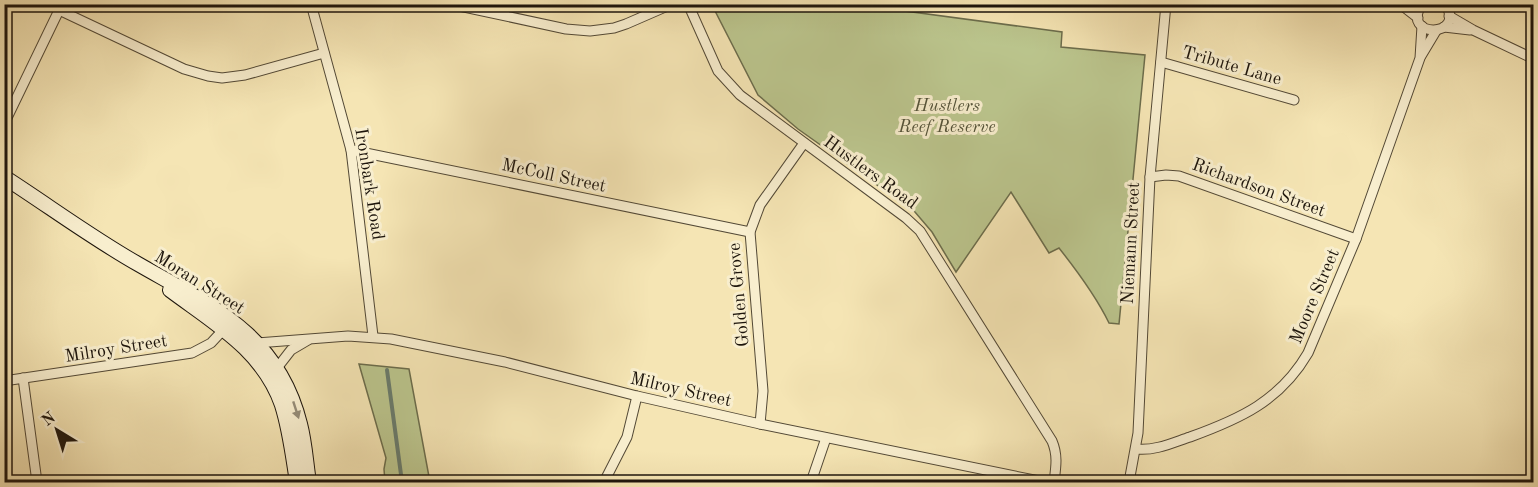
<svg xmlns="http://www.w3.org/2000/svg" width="1538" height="487" viewBox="0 0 1538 487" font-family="'Old Standard TT',serif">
  <rect width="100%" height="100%" fill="#f5e5b4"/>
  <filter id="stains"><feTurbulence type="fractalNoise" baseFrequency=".00333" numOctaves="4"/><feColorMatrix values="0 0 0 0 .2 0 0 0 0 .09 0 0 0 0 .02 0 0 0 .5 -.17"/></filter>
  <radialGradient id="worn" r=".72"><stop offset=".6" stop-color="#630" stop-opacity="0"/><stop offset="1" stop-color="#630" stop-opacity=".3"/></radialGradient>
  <!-- green -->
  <g fill="#bbc58d" stroke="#6c6d4c" stroke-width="1.5">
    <path d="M 712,5 L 860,5 L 1062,32 L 1061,47 L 1145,55 L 1119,324 L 1109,323 C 1096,296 1078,272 1059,248 L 1049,253 L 1011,192 L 956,272 L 932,232 L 915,212 L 798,129 L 758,95 Z"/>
    <path d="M 359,364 L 409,369 L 430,482 L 385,482 L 384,469 L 386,458 Z"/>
  </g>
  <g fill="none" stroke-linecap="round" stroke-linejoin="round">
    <!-- stream -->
    <path stroke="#697b6c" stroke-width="4" d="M 387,370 L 402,482"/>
    <defs>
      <g id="street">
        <path d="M 311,4 L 351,150 L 373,336"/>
        <path d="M 450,4 L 566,29 L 590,31 L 614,28 L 626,24 L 672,4"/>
        <path d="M 688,4 L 718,71 L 740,95 L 906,218 L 920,231 L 1052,441 C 1058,455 1056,467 1054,482"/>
        <path d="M 1400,4 L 1418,18"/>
        <path d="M 1422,4 C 1399,39 1468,38 1445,4"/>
        <path d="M 59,10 L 184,69 L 208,76 L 222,78 L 245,75 L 324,53"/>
        <path d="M 1449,16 L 1473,30 L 1534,59"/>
        <path d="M 1444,27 L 1470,30"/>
        <path d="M 1421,56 L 1436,31"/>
        <path d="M 1161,62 L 1294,100"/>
        <path d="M 4,124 L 62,4"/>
        <path d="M 351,150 L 750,232"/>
        <path d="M 1150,177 L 1166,175 L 1179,176 L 1356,239"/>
        <path d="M 257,343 L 348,336 L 391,339 L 505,362 L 637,396 L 760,424 L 1044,482"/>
        <path d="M 277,368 L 291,350 L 308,340"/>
        <path d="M 23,378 L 37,482"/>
        <path d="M 4,381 L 192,353 L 211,343 L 224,329"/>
        <path d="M 760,424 L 763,391 L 750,232 L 760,205 L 804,143"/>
        <path d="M 1136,449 C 1155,451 1172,443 1190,437 C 1240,419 1280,401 1308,353 L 1356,239 L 1420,58 L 1422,26"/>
        <path d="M 604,482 L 627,437 L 637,396"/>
        <path d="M 811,482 L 826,438"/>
        <path d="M 1129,482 L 1138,433 L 1150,177 L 1166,4"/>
        <path d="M 1530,482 L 1534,472"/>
      </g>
      <g id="secondary">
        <path d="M 4,177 C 49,206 92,238 138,264 C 211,306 278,334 300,424 C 305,443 306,463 309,482"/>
        <path d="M 170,290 C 214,323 263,350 282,405 C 290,430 293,457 297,482"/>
      </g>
    </defs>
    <!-- street casing -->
    <use href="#street" stroke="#534936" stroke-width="11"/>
    <!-- secondary casing -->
    <use href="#secondary" stroke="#1d150c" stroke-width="16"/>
    <!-- street -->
    <use href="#street" stroke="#f8eece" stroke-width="9"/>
    <!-- secondary -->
    <use href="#secondary" stroke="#f8eece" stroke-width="14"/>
  </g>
  <!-- one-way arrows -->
  <defs><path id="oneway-solid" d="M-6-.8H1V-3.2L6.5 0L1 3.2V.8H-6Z" transform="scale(1.5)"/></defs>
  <use fill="#958c77" href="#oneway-solid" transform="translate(296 410) rotate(72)"/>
  <g text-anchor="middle" stroke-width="6" stroke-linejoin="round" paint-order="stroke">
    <!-- street labels -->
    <g font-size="18" fill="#1d150c" stroke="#f8eece">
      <text transform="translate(1232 65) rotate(16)" y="6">Tribute Lane</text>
      <text transform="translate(871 172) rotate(36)" y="6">Hustlers Road</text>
      <text transform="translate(554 175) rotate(12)" y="6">McColl Street</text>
      <text transform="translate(370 184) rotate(81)" y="6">Ironbark Road</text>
      <text transform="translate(1259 187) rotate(20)" y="6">Richardson Street</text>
      <text transform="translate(1130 243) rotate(-87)" y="6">Niemann Street</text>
      <text transform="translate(200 282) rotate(32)" y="6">Moran Street</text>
      <text transform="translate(738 295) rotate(-95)" y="6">Golden Grove</text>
      <text transform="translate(1314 296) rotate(-67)" y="6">Moore Street</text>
      <text transform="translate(116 348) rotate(-9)" y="6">Milroy Street</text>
      <text transform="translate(681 389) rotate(13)" y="6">Milroy Street</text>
    </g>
    <!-- park labels -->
    <g font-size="18" font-style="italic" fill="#545339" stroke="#f8eece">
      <text x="947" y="111">Hustlers<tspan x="947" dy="21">Reef Reserve</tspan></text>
    </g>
  </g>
  <!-- margin -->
  <rect width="1538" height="487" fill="none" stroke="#f5e5b4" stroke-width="24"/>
  <rect x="6" y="6" width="1526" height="475" fill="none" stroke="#1d150c" stroke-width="3"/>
  <rect x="12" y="12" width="1514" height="463" fill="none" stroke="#1d150c" stroke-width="1.5"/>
  <!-- north arrow -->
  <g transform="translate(57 430) rotate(322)" stroke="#f8eece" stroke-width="4.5" paint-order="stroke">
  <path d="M0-4.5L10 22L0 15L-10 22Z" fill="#1d150c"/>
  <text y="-9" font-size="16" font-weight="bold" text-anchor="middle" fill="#1d150c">N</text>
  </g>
  <rect width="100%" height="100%" filter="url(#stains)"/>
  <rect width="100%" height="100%" fill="url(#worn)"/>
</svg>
